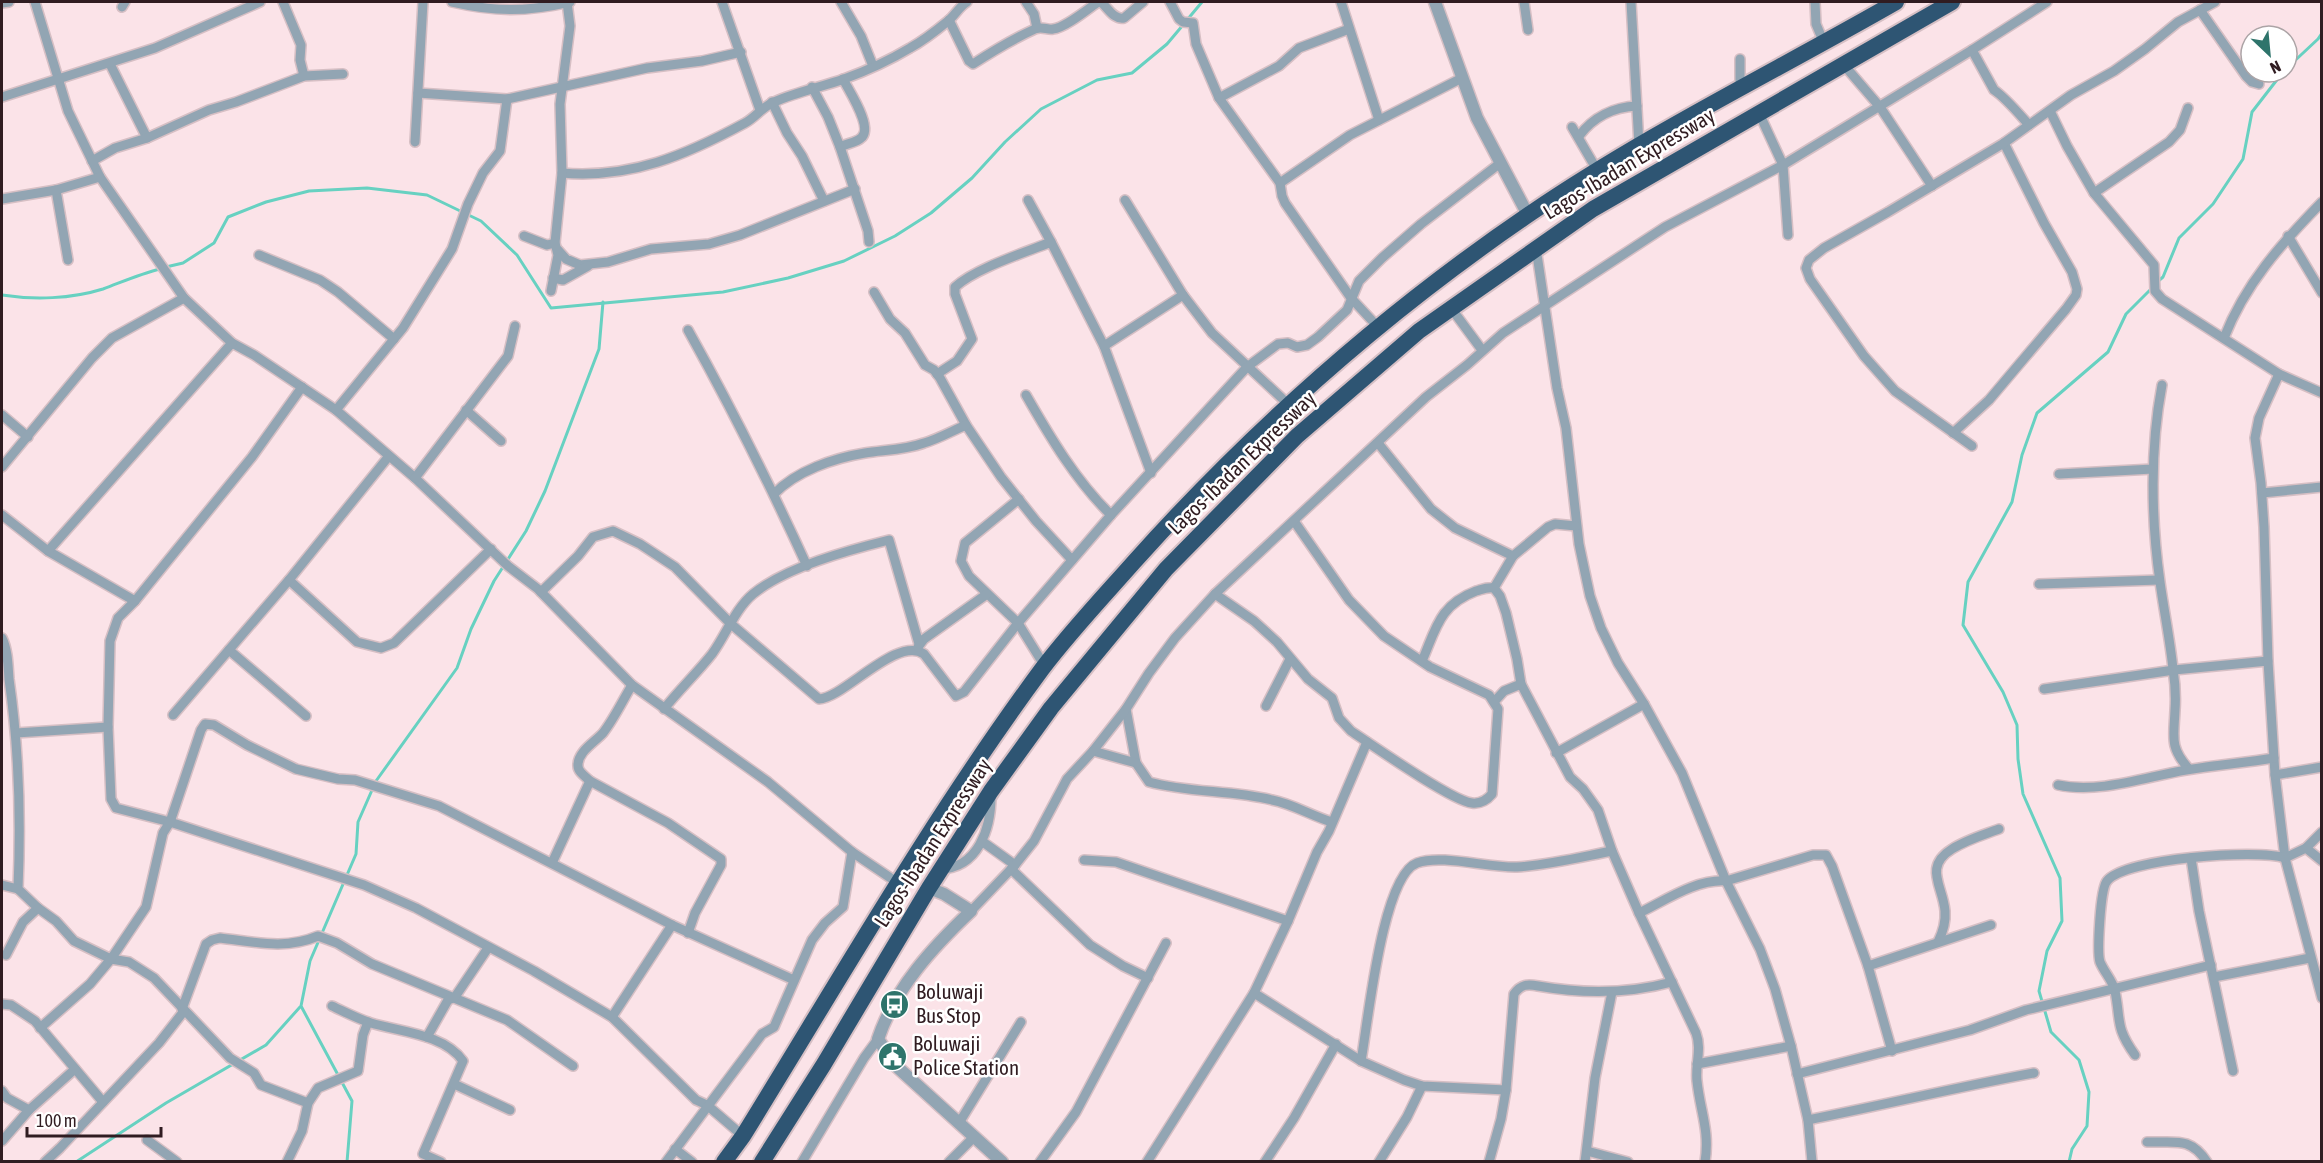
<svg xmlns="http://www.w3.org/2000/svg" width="2323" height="1163" viewBox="0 0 2323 1163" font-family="'Asap Condensed',sans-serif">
  <rect width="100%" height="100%" fill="#fbe3e8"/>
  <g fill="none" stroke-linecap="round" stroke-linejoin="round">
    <!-- stream -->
    <g stroke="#67d1c1" stroke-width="3">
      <path d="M 1187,20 L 1202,2"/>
      <path d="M 2287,68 L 2318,39 L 2322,33"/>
      <path d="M 166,267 L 183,263 L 214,243 L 228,217 L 266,202 L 309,191 L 367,188 L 427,195 L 481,221 L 517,255 L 551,308 L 723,292 L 788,278 L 844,261 L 895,236 L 931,213 L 972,178 L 1005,142 L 1041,109 L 1097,80 L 1132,73 L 1167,44 L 1183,25"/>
      <path d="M 2156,283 L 2163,277 L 2179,238 L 2213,204 L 2243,159 L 2252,112 L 2283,72"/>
      <path d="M 2,295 C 34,300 71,299 103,289 C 122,282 140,274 160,269"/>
      <path d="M 76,1162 L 166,1103 L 266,1045 L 300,1007"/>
      <path d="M 347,1162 L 352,1101 L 301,1006 L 310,961 L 356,854 L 358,822 L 376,781 L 457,668 L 471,629 L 494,581 L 526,531 L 545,491 L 599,349 L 603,302"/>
      <path d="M 2069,1162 L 2072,1149 L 2087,1126 L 2089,1092 L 2079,1060 L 2051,1032 L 2039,991 L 2047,951 L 2062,921 L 2060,878 L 2023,794 L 2018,759 L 2017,725 L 2003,692 L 1963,625 L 1968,582 L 2012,502 L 2022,455 L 2037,413 L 2108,352 L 2126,314 L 2152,288"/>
    </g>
    <defs>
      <g id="minor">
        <path d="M 35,2 L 68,111 L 100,177 L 184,298 L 232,343 L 254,355 L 336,410 L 415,478 L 508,566 L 538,589 L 632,685 L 768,782 L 852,852 L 898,883"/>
        <path d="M 283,2 L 301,45 L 300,60 L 304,76"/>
        <path d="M 452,2 C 495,12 527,12 570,2"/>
        <path d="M 722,2 L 760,110"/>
        <path d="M 841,2 L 861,36 L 873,66"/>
        <path d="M 1026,2 L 1034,14 L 1037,28"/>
        <path d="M 1101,2 C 1108,8 1114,20 1124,18 L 1143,2"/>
        <path d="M 1170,2 L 1179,19 L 1183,22 L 1193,23 L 1196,44 L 1219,98 L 1280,183 L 1282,196 L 1285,203 L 1351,298 L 1378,327"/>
        <path d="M 1341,2 L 1379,120"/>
        <path d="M 1524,2 L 1528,30"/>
        <path d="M 1631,2 L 1639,145"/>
        <path d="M 1815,2 L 1816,24 L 1824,43"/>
        <path d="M 2,3 L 9,2"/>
        <path d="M 122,7 L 125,2"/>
        <path d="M 2200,10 L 2246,76 L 2252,82 L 2259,84"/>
        <path d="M 949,20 L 969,61 L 973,64 C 993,51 1013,39 1035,29 C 1042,26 1047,30 1053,29 C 1065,28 1088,9 1098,2"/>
        <path d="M 1972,50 L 1994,90 C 2005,97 2020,115 2029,125"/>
        <path d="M 1740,59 L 1740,88"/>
        <path d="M 110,64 L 147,138"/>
        <path d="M 1844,65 L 1880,107 L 1932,186"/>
        <path d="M 812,87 L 828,117 L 840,147 L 868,231 L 869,242"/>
        <path d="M 418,93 L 507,99 L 647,68 L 702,61 L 741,52"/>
        <path d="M 2,97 L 155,48 L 260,2"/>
        <path d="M 1219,98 L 1279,66 L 1299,48 L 1349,29"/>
        <path d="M 772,102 L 787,133 L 802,156 L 824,201"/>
        <path d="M 2050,111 L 2067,146 L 2094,193 L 2154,265 L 2155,291 L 2162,299 L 2279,374 L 2322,393"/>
        <path d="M 1759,113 L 1783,165 L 1788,235"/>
        <path d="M 1572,127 L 1597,170"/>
        <path d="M 1579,136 C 1593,117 1614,107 1637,106"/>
        <path d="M 415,142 L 423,2"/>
        <path d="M 840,147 C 847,143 856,143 861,138 C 874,128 849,91 843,79"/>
        <path d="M 92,161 L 115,148 L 147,138 L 209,110 L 236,102 L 304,76 L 343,74"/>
        <path d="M 562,173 C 631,179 686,155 745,123 C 756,117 762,107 774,102 C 797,92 821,87 844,79 C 866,71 890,60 910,48 C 923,41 937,30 948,21 C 955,15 959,7 967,2"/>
        <path d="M 1280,183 L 1350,135 L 1462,78"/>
        <path d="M 56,190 L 68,260"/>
        <path d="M 2094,193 L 2169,142 L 2180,130 L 2188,108"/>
        <path d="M 2,199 L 56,190 L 100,177"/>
        <path d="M 1028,200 L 1051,242 L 1104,346 L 1151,473"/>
        <path d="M 1125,200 L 1183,295 L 1212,333 L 1288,404"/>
        <path d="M 524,236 L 547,245 L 555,243"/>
        <path d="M 2288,236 L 2322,293"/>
        <path d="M 1536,248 L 1557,388 L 1566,428 L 1579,544 L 1590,596 L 1601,628 L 1618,663 L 1644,704 L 1682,773 L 1726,881 L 1760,949 L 1775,989 L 1791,1046 L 1808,1120 L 1812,1162"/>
        <path d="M 558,250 L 566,259 L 580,265 L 608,262 L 651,249 L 709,244 L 740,235 L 855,189"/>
        <path d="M 259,255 L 320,280 L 338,292 L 394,339"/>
        <path d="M 553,278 L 563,280 L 588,266"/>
        <path d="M 551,291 L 558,255 L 555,243 L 562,173 L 560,104 L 570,26 L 567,2"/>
        <path d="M 874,292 L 890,319 L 905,333 L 925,365 L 934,370 L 940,378 L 966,425 L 1001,477 L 1036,521 L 1072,560"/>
        <path d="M 1451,308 L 1482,350"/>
        <path d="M 688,330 C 731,407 770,485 807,566"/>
        <path d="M 2224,338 C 2245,284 2281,244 2322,202"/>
        <path d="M 1104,346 L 1183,295"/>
        <path d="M 937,374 L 957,361 L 972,339 L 955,294 L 955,287 C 976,268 1024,253 1051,242"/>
        <path d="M 2162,385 C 2150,448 2151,519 2160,582 C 2164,611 2170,640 2173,669 C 2175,682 2176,696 2175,710 C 2174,737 2169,747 2189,769"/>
        <path d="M 302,387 L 252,457 L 135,601 L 118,618 L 110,641 L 108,727 L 111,799 L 116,808 L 170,822 L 364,885 L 416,908 L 534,971 L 612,1017 L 696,1100 L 707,1105 L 743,1136"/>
        <path d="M 1026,395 C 1050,437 1076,481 1111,515"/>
        <path d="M 336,410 L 403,328 L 452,249 L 468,204 L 483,173 L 500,151 L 507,99"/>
        <path d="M 466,410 L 501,441"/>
        <path d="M 2,415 L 28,437"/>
        <path d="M 1953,433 L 1989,400 L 2016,368 L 2066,309 L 2076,295 L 2077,289 L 2072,272 L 2044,223 L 2004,143"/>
        <path d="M 1378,443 L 1431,509 L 1455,528 L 1513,556"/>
        <path d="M 1972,446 L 1895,391 L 1864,356 L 1810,279 L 1806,268 L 1809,260 L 1824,248 L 1888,212 L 2004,143 L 2071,95 L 2114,71 L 2145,49 L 2178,22 L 2215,2"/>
        <path d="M 2,467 L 92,358 L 112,338 L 184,298"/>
        <path d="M 2059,474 L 2153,469"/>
        <path d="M 415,478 L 508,356 L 515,326"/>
        <path d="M 2262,493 L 2322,487"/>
        <path d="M 774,494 C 796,471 834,458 865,453 C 884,450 905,450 924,443 C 938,439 952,431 966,425"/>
        <path d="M 1019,499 L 965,543 L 961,561 L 969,576 L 1018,623 L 1044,665"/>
        <path d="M 2,515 L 48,551 L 135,601"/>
        <path d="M 48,551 L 232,343"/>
        <path d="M 289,580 L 357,642 L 381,648 L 394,643 L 491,549"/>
        <path d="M 2039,584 L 2159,580"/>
        <path d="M 1494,588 L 1500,596 L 1506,613 L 1517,659 L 1521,684 L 1570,777 L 1583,789 L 1598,810 L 1612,851 L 1639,913 L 1696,1033 C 1702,1049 1695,1065 1697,1081 C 1700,1111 1710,1130 1705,1162"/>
        <path d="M 541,592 L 578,556 L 593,537 L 613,531 L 640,544 L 675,567 L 731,624 L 819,699 C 844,698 897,635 924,654 L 956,696 L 964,692 L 1018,623 L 1111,515 L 1247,367 L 1278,344 L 1288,343 L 1297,347 L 1307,345 L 1318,337 L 1347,310 L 1359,281 L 1382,258 L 1421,224 L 1499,164"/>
        <path d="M 1215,594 L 1254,621 L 1277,642 L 1308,679 L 1332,698 L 1339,718 L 1351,731 C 1372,745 1452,801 1472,803 C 1481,804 1487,800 1492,794 L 1498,709 L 1489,695 L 1430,667 L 1384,636 L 1349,600 L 1294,521"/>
        <path d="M 2,638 C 8,650 8,666 9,679 C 19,748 21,819 18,889 L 38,908 L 23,922 L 6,955"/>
        <path d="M 918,647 L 924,639 L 987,594"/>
        <path d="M 229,650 L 306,716"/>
        <path d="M 1422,661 C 1436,629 1439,605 1476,591 C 1483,589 1487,587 1494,588 L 1513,556 L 1548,527 L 1555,524 L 1576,526"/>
        <path d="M 632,685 C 623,700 614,719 603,733 C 595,742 577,752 578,766 C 578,772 586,777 590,781 L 668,823 L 721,859 L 721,865 L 695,913 L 688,933"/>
        <path d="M 2044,689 L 2174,670 L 2268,661"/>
        <path d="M 1494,702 L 1504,691 L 1521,684"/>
        <path d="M 1266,706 L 1290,659"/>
        <path d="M 664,709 C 679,690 697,673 712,654 C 726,635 735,609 753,594 C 786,567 849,550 889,540 L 919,644"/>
        <path d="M 1126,709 L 1136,763 L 1149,782 C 1189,793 1232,790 1272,800 C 1293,804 1312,816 1332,822"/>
        <path d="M 173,715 L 289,580 L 389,456"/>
        <path d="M 16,733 L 108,727"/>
        <path d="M 1093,751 L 1136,763"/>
        <path d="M 1556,753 L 1644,704"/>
        <path d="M 2322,767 L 2275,775 L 2285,858 L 2322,998"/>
        <path d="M 2275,775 L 2268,661 L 2264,527 L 2261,483 L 2255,438 L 2259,418 L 2279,374"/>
        <path d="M 2058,785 C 2099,794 2145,777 2186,770 C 2215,765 2245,763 2274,758"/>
        <path d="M 983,842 L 1015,865"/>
        <path d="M 2306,848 L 2322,861"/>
        <path d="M 2191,858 L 2199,911 L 2233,1071"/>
        <path d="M 1084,860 L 1116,862 L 1288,921"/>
        <path d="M 552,863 L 590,781"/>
        <path d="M 940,869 C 978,868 991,829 991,796"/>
        <path d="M 1011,869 L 1090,945 L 1123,966 L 1148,978"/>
        <path d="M 2,885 L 18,889"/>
        <path d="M 38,908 L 56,921 L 74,941 L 111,959 L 129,962 L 154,978 L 230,1058 L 254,1073 L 261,1085 L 308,1103"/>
        <path d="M 971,911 L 1015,865 L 1034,841 L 1067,779 L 1093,751 L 1126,709 L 1149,673 L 1175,638 L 1215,594 L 1426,397 L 1467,365 L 1503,333 L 1665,227 L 1783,165 L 1972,50 L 2047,2"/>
        <path d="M 1639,913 C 1666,900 1696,879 1726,881 L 1813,855 L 1826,855 L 1832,866 L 1868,966 L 1892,1051"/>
        <path d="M 1938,942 C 1943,932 1946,923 1945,911 C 1943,886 1923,867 1952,849 C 1966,840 1983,835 1999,829"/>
        <path d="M 1868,966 L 1991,925"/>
        <path d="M 2214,977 L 2310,958"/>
        <path d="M 1254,993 L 1361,1061 L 1404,1080 L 1422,1086 L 1506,1090"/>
        <path d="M 2,1004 L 11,1005 L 35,1021 L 103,1102"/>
        <path d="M 332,1006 C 345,1012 358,1019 371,1023 C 401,1032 444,1034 463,1061 L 423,1154 L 441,1162"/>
        <path d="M 182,1009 L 206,944 L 212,940 L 220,938 C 255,942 285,950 318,936 L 337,943 L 372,964 L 507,1020 L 573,1066"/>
        <path d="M 612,1017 L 672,925"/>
        <path d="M 40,1028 L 90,984 L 111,959 L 146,907 L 163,833 L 170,822 L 201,730 L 205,724 L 214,725 L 247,745 L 296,769 L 338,779 L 355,780 L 439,806 L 672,925 L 794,980"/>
        <path d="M 427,1037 L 448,1000 L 455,997 L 488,948"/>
        <path d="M 2135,1055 C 2115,1027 2121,1021 2115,991 C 2113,981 2104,972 2100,962 C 2097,953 2100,889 2107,881 C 2125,858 2257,849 2285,858 L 2306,848 L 2322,832"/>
        <path d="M 1361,1061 C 1368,1023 1382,876 1417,863 C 1442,854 1488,868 1517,867 C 1549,865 1581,857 1612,851"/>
        <path d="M 1697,1064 L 1791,1046"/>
        <path d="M 1797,1074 L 1970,1030 L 2026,1010 L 2211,965"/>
        <path d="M 454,1084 L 510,1110"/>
        <path d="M 2,1091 L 7,1098 L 29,1110"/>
        <path d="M 1808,1120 C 1884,1105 1958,1087 2034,1073"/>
        <path d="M 959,1123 L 1021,1022"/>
        <path d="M 147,1140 L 177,1162"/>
        <path d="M 2,1141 L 29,1110 L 75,1069"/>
        <path d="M 2147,1142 C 2175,1143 2190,1136 2207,1162"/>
        <path d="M 675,1149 L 692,1162"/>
        <path d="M 1587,1151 L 1628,1162"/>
        <path d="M 45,1162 L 60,1148 L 159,1043 L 184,1011"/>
        <path d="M 287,1162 L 302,1131 L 308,1103 L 318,1088 L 358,1071 L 363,1035 L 368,1022"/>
        <path d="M 666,1162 L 762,1034 L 774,1027 L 812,940 L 825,923 L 843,907 L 852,852"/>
        <path d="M 802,1162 L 864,1058 L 878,1039"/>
        <path d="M 949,1162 L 975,1136"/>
        <path d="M 1040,1162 L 1076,1112 L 1166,943"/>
        <path d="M 1147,1162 L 1254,993 L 1288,921 L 1317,852 L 1329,831 L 1367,742"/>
        <path d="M 1265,1162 L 1294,1118 L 1336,1044"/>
        <path d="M 1379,1162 L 1407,1117 L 1422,1086"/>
        <path d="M 1489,1162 L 1501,1119 L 1506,1090 L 1514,994 C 1521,984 1528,984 1538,986 C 1583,994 1628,994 1672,982"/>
        <path d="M 1585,1162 L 1595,1078 L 1612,992"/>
      </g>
      <g id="tertiary">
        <path d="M 1435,2 L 1477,118 L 1528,215"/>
        <path d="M 929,888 L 944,894 L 971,911 C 933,947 895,988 878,1039 L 895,1065 L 1002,1162"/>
      </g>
      <g id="motorway">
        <path d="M 724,1162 L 743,1136 C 840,979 932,818 1042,669 C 1070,632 1103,597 1134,562 C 1252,430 1384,313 1531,213 C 1647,134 1774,72 1896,2"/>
        <path d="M 762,1162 L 824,1064 L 929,888 L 991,791 L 1051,708 L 1166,569 L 1297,436 L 1419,331 L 1593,209 L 1952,2"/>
      </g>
    </defs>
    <!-- minor casing -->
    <use href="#minor" stroke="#d6bfc4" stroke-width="12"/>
    <!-- tertiary casing -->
    <use href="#tertiary" stroke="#d6bfc4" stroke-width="15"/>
    <!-- motorway casing -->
    <use href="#motorway" stroke="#d6bfc4" stroke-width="20"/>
    <!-- minor -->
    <use href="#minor" stroke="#92a5b3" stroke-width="9"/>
    <!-- tertiary -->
    <use href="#tertiary" stroke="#92a5b3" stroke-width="12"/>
    <!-- motorway -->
    <use href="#motorway" stroke="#2e5573" stroke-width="16"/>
  </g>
  <!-- icons -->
  <defs>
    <symbol id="bus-disc" viewBox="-11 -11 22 22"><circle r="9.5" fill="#2e746b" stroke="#fff"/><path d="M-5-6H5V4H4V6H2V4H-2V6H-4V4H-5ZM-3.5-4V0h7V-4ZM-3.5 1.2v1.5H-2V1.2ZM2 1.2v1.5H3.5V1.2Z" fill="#fff"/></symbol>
    <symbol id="civic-disc" viewBox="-11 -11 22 22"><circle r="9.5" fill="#2e746b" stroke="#fff"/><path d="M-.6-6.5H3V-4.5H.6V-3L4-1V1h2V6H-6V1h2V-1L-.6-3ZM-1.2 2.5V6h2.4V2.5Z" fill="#fff"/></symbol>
  </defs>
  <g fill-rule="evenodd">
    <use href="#bus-disc" x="878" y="988" width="33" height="33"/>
    <use href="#civic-disc" x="876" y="1040" width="33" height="33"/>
  </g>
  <g text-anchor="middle" stroke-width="5" stroke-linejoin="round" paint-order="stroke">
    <!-- street labels -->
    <g font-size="21" fill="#301c21" stroke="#fff">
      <text transform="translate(1629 164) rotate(-31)" y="7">Lagos-Ibadan Expressway</text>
      <text transform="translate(1242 463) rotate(-44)" y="7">Lagos-Ibadan Expressway</text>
      <text transform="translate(933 843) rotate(-57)" y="7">Lagos-Ibadan Expressway</text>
    </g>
    <!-- poi labels -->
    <g font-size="21" fill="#301c21" stroke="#fff" text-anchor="start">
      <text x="916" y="999">Boluwaji<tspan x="916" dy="24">Bus Stop</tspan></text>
      <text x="913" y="1051">Boluwaji<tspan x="913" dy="24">Police Station</tspan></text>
    </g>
  </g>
  <!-- border -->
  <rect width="2323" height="1163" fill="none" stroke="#301c21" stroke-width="6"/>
  <!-- north arrow -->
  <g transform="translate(2269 54) rotate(154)"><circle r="28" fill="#ffffff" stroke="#aca4a6" stroke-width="1.5"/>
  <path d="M0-4.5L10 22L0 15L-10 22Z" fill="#2e746b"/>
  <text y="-9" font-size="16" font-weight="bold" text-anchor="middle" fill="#301c21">N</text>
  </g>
  <!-- scale -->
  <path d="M27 1127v9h134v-9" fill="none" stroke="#301c21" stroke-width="3"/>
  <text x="36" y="1127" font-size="18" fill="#301c21" stroke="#ffffff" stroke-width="4.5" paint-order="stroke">100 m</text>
</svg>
